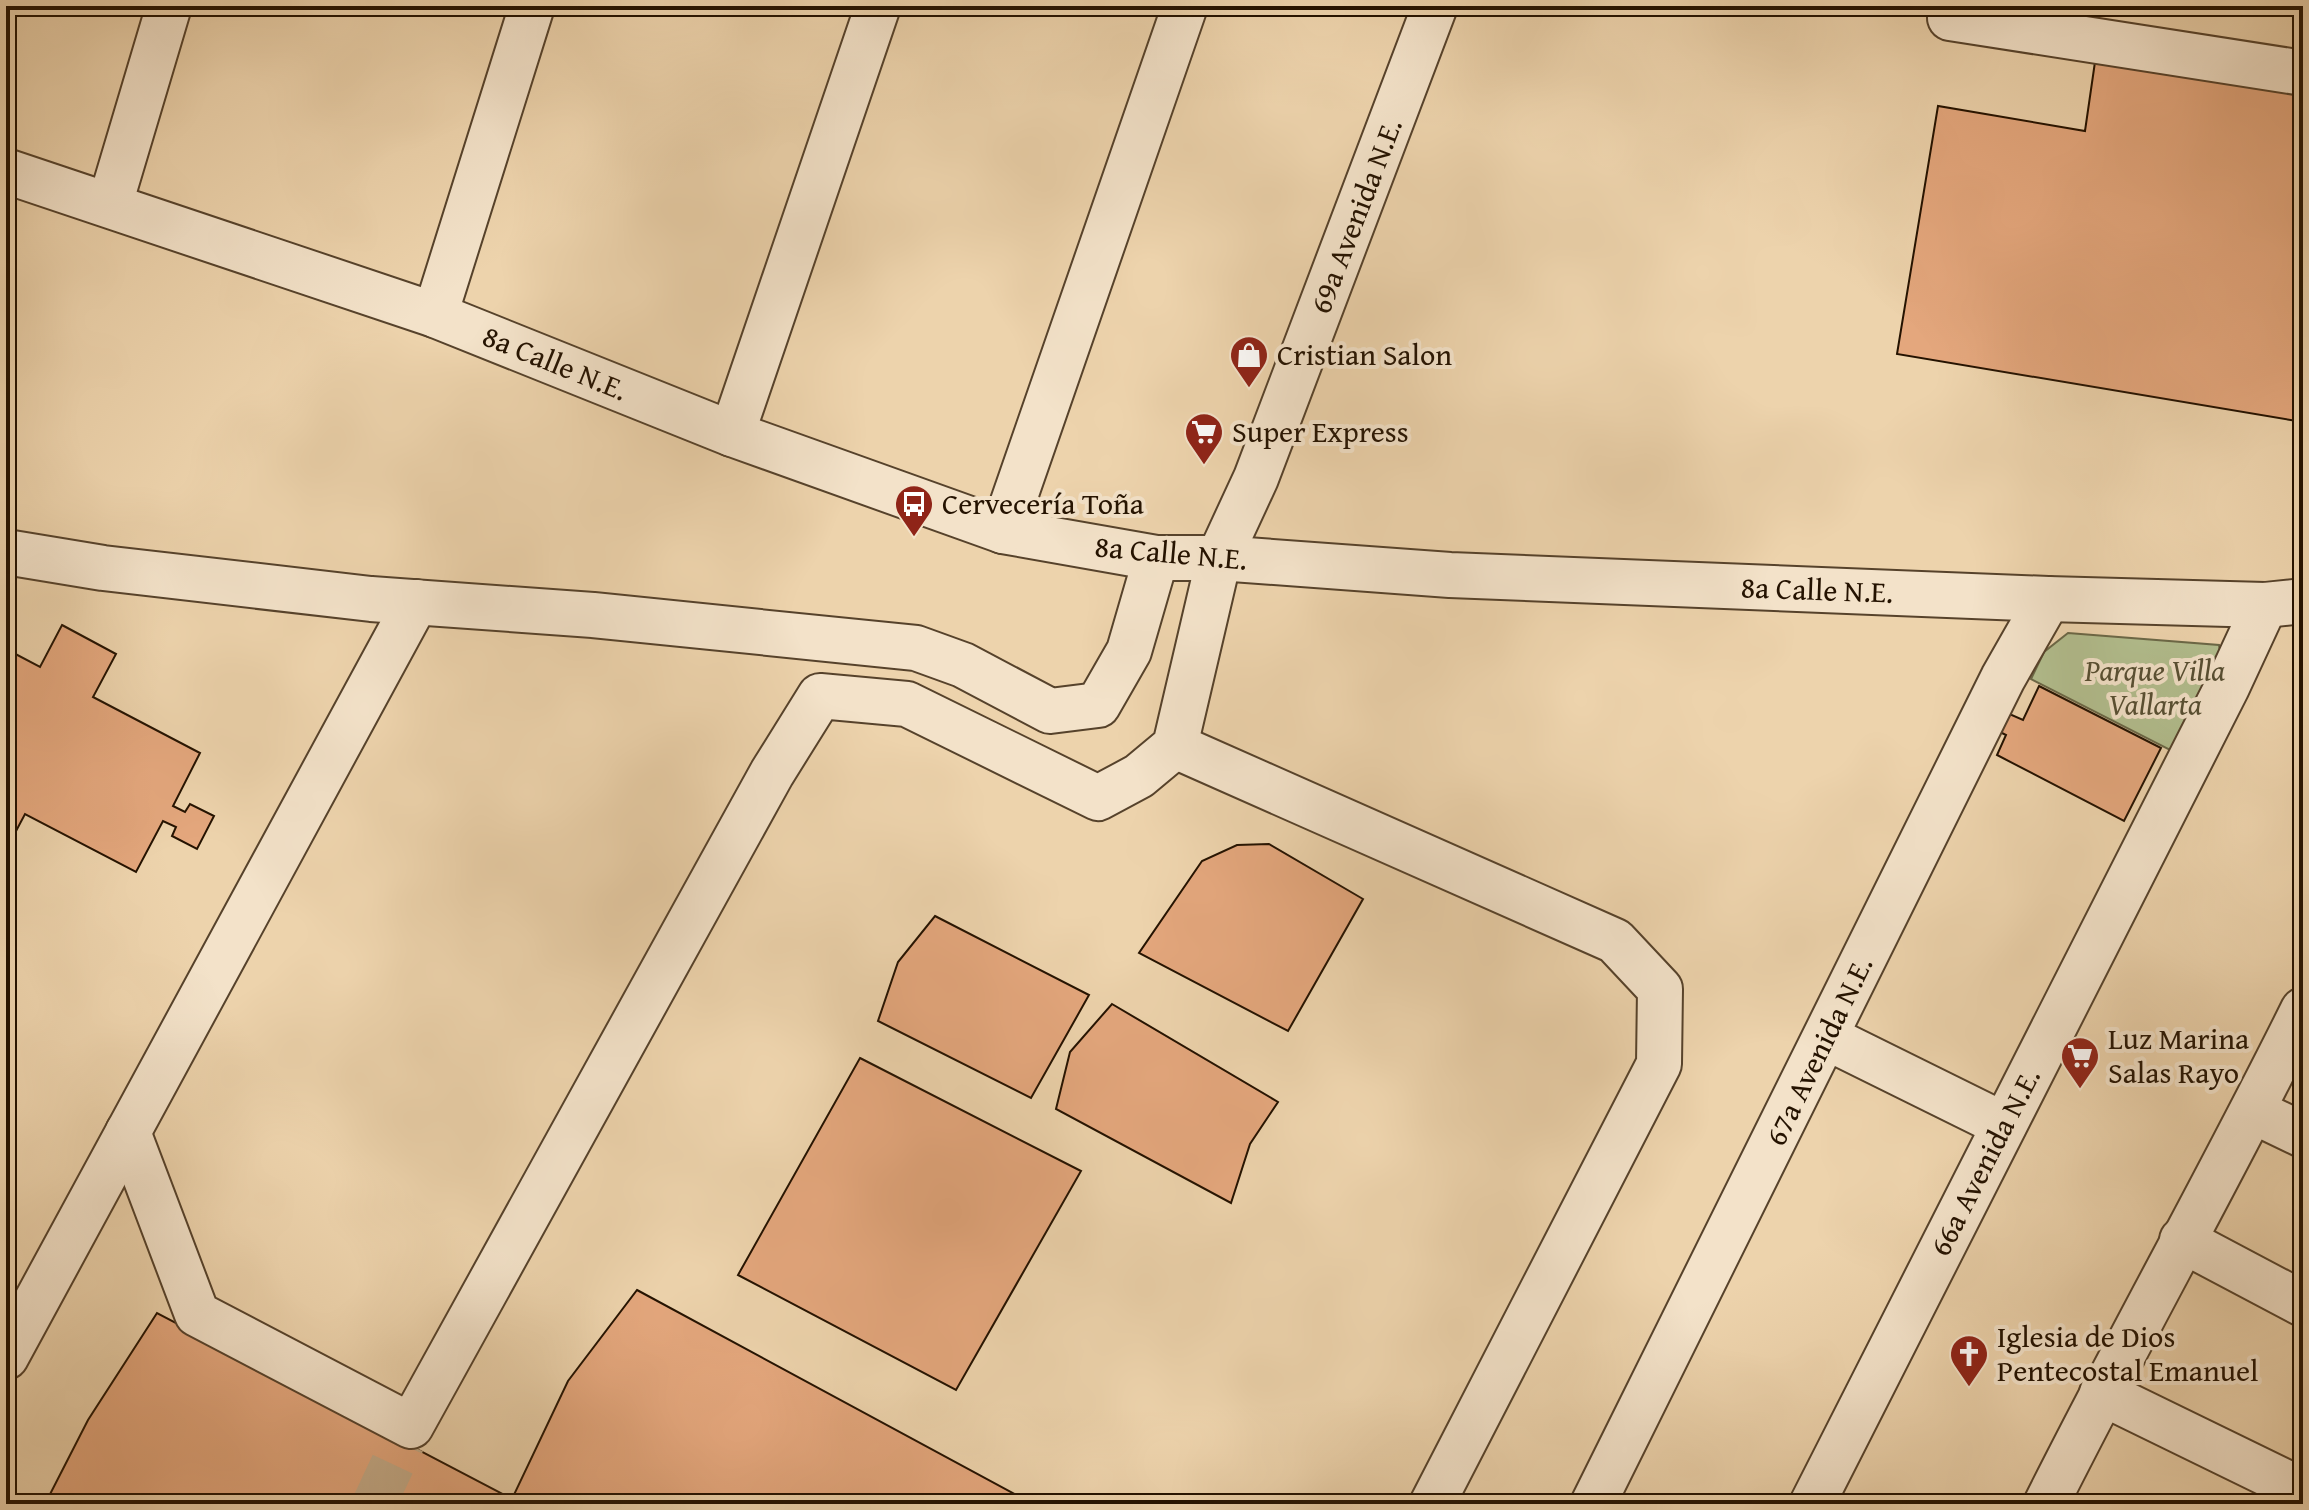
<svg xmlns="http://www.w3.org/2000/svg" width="2309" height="1510" viewBox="0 0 2309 1510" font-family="'Gentium Book Plus',serif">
  <rect width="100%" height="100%" fill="#edd3ac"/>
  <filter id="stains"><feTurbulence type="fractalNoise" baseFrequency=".0025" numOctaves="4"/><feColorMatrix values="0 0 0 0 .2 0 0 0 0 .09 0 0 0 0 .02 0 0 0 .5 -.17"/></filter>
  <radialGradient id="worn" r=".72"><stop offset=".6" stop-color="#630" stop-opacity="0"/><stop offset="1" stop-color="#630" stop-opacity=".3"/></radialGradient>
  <!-- green -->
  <path fill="#b2be8e" stroke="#6b6847" stroke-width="2" d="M 2068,633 L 2219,645 L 2222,665 L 2174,752 L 2031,679 L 2044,652 Z"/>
  <!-- building -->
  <g fill="#e4a77d" stroke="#241200" stroke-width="2">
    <path d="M 2096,55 L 2303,90 L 2303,422 L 1897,354 L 1938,106 L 2085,131 Z"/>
    <path d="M 62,625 L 116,654 L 93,697 L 200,753 L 173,806 L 185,812 L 190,804 L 214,816 L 197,849 L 172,836 L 176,827 L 163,821 L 136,872 L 25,814 L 6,850 L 6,649 L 40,667 Z"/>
    <path d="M 2039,686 L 2161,748 L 2124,821 L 1997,755 L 2006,735 L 1996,730 L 2005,712 L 2023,720 Z"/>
    <path d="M 1269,844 L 1363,899 L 1288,1031 L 1139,953 L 1202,861 L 1237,845 Z"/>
    <path d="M 935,916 L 1089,995 L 1031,1098 L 878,1021 L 898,962 Z"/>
    <path d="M 1112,1004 L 1278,1102 L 1250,1144 L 1231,1203 L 1056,1109 L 1070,1052 Z"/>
    <path d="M 860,1058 L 1081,1171 L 956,1390 L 738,1275 Z"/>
    <path d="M 637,1290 L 1033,1504 L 45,1504 L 88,1420 L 157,1313 L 512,1499 L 568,1381 Z"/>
  </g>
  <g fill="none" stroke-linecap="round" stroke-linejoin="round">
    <!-- minor-tunnel -->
    <path stroke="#c5ac8a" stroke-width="44" stroke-dasharray="44 22" stroke-linecap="butt" d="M 374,1504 L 403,1442"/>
    <defs>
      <g id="minor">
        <path d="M 1950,18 L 2303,73"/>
        <path d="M 6,171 L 435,315 L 732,434 L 1003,531 L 1156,558 L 1219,558 L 1450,575 L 2048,599 L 2265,605 L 2303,601"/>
        <path d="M 110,204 L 169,6"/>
        <path d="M 435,315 L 532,6"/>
        <path d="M 732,434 L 878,6"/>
        <path d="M 1003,531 L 1185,6"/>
        <path d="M 6,552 L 103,568 L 371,599 L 593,615 L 916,648 L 963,665 L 1050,711 L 1098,705 L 1129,651 L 1156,558"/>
        <path d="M 1175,746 L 1615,941 L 1660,989 L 1659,1064 L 1432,1504"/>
        <path d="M 1826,1037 L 2004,1125"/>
        <path d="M 2253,1111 L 2303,1135"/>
        <path d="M 128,1132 L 197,1314 L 411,1426 L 772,773 L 820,696 L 907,704 L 1098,798 L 1139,776 L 1175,746 L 1219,558 L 1256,478 L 1435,6"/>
        <path d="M 2182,1240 L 2303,1304"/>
        <path d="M 6,1357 L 416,602"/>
        <path d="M 2102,1393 L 2303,1491"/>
        <path d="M 1593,1504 L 2003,678 L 2048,599"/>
        <path d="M 1812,1504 L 2227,687 L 2265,605"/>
        <path d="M 2046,1504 C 2129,1338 2221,1176 2303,1010"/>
      </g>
    </defs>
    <!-- minor casing -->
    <use href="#minor" stroke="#56422b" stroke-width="48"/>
    <!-- minor -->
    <use href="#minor" stroke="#f3e2c9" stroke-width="44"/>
  </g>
  <!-- icons -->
  <defs>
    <symbol id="shop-pin" viewBox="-11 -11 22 30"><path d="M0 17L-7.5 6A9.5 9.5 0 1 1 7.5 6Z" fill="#8f2418" stroke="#f3e2c9"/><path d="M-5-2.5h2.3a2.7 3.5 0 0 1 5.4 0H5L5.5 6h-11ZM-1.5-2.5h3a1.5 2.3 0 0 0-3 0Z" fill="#fff"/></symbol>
    <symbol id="supermarket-pin" viewBox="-11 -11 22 30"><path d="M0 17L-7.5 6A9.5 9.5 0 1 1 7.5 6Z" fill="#8f2418" stroke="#f3e2c9"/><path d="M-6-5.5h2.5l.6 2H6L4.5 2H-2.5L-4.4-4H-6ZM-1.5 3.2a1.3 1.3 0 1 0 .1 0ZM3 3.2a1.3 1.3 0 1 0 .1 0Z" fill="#fff"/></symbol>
    <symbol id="bus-pin" viewBox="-11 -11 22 30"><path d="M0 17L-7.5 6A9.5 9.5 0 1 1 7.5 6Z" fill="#8f2418" stroke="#f3e2c9"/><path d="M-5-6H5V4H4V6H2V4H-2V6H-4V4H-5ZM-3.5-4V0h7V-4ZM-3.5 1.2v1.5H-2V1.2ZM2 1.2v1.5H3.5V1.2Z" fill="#fff"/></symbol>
    <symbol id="church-pin" viewBox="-11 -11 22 30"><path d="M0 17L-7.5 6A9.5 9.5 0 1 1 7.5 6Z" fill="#8f2418" stroke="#f3e2c9"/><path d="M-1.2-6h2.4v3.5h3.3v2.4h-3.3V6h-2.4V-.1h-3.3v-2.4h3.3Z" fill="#fff"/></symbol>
  </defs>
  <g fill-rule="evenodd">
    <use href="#shop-pin" x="1227" y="333" width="44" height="60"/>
    <use href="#supermarket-pin" x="1182" y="410" width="44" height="60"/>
    <use href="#bus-pin" x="892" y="482" width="44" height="60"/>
    <use href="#supermarket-pin" x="2058" y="1034" width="44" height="60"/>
    <use href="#church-pin" x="1947" y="1332" width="44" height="60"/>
  </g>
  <g text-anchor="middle" stroke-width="8" stroke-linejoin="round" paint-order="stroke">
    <!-- street labels -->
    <g font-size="30" fill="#241200" stroke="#f3e2c9">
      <text transform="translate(1356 216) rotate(-69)" y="10">69a Avenida N.E.</text>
      <text transform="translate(555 363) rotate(22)" y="10">8a Calle N.E.</text>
      <text transform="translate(1171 553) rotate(5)" y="10">8a Calle N.E.</text>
      <text transform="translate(1817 590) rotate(2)" y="10">8a Calle N.E.</text>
      <text transform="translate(1819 1051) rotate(-64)" y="10">67a Avenida N.E.</text>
      <text transform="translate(1985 1162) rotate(-63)" y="10">66a Avenida N.E.</text>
    </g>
    <!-- poi labels -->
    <g font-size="30" fill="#241200" stroke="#f3e2c9" text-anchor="start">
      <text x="1277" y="365">Cristian Salon</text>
      <text x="1232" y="442">Super Express</text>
      <text x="942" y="514">Cervecería Toña</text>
      <text x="2108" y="1049">Luz Marina<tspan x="2108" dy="34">Salas Rayo</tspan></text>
      <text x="1997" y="1347">Iglesia de Dios<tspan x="1997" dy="34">Pentecostal Emanuel</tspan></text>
    </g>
    <!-- park labels -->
    <g font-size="30" font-style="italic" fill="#564e32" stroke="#f3e2c9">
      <text x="2155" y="681">Parque Villa<tspan x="2155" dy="34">Vallarta</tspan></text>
    </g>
  </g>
  <!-- margin -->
  <rect width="2309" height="1510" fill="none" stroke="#edd3ac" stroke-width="32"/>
  <rect x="8" y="8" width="2293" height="1494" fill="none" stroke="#241200" stroke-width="4"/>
  <rect x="16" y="16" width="2277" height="1478" fill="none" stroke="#241200" stroke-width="2"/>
  <rect width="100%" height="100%" filter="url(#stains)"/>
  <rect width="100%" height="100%" fill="url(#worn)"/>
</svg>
